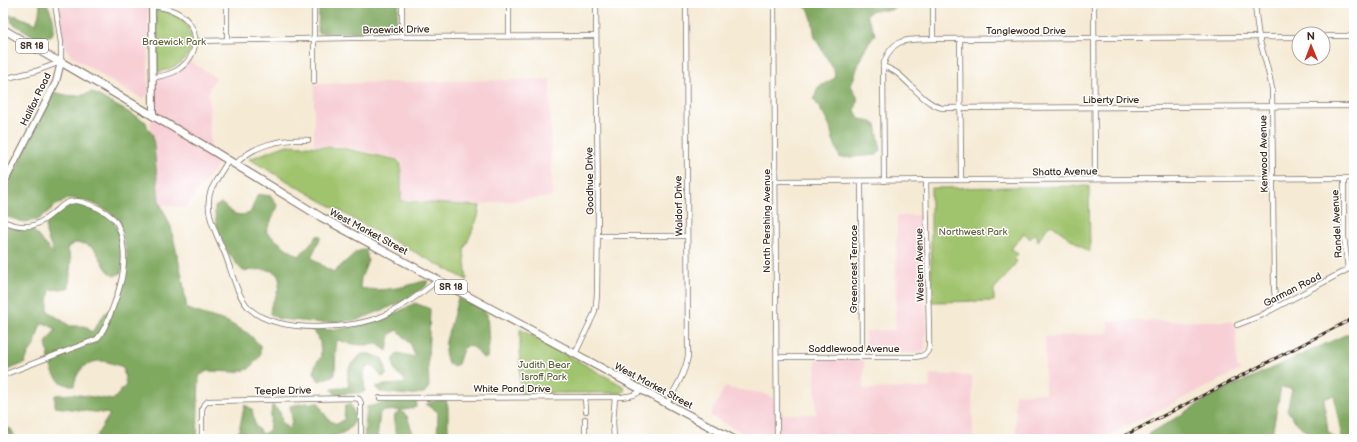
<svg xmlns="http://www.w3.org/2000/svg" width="1357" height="442" viewBox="0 0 1357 442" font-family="'Balsamiq Sans',sans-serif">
  <rect width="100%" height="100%" fill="#fff"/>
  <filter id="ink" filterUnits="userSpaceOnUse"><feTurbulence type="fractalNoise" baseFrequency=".025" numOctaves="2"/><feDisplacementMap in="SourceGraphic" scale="8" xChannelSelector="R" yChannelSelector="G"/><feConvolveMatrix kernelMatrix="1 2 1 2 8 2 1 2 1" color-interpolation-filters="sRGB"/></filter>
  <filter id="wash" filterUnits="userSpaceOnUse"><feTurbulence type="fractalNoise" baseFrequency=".012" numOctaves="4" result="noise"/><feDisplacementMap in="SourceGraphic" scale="16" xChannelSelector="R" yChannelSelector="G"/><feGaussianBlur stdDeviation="0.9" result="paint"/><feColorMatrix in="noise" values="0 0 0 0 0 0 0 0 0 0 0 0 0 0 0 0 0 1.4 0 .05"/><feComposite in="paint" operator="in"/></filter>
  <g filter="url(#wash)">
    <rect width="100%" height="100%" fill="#f5ead4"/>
    <!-- built -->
    <g fill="#f7cfd5">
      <path d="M 56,3 L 148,3 L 148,94 L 143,99 L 124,89 L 70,55 L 63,41 Z"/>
      <path d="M 188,60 L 216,78 L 209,88 L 210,149 L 223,157 L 186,208 L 157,204 L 150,123 L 153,116 L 152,78 L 171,73 Z"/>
      <path d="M 550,79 L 552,197 L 496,202 L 480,205 L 401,200 L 402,168 L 404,164 L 398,159 L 343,146 L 314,145 L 314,84 Z"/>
      <path d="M 924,215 L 926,326 L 925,348 L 924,351 L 918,353 L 868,353 L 865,347 L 865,331 L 895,330 L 897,216 Z"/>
      <path d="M 1108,321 L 1232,321 L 1236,329 L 1237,367 L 1240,370 L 1101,439 L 1016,439 L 1015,394 L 1045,393 L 1045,337 L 1108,333 Z"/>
      <path d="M 816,359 L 864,360 L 863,389 L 929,388 L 930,374 L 972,376 L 973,439 L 755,439 L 710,416 L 725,387 L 733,389 L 761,393 L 771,397 L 783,414 L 816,414 L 815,376 Z"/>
    </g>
    <!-- green -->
    <g fill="#a0c36d" stroke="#6e7646">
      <path d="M 156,9 C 164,11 172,12 180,17 C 184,20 187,25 189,30 C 200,54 178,69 157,72 Z"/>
      <path d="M 287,145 L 342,148 L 397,160 L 401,164 L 401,201 L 480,206 L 478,217 L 464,250 L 467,280 L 362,224 L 249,159 Z"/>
      <path d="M 1089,186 L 1090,250 L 1089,252 L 1050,224 L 1038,241 L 1036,232 L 1030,239 L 1024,233 L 1011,249 L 1018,254 L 1014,259 L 1017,261 L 1008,274 L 994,289 L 994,301 L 931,302 L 931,188 Z"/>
      <path d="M 520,329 L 625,387 L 624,391 L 622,393 L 520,393 Z"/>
    </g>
    <!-- forest -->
    <g fill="#80a960" stroke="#5e6a3f">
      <path d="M 40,3 L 47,3 C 51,13 57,24 52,35 L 44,38 L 37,38 L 12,23 L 10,15 L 17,16 L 36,24 L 39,14 Z"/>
      <path d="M 319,3 L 399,3 L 396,30 L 367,32 L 318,33 Z"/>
      <path d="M 800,3 L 901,3 L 891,10 L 873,10 L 866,15 L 871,24 L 875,34 L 863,52 L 851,86 C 858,96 859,98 855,110 L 859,119 L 868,120 L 876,125 L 881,150 L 877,155 L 840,158 L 833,139 L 829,124 L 814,99 L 818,87 L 835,78 L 834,70 L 815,38 L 812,19 L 809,10 Z"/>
      <path d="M 54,92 C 68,96 78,98 92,92 L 146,122 L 148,129 L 153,135 L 159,201 L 171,227 L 182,276 L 187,309 L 228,322 L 249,334 L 260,345 L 260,356 L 249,369 L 236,372 L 207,371 L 199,376 L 197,439 L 91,439 L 95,438 L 110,414 L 55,407 L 55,395 L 73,394 L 113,400 L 126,385 L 123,367 C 116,365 105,360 98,361 C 84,363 76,372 74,386 C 50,385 50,361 46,343 L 56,329 L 44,323 L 40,326 L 35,344 L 28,354 L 25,363 L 3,372 L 3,226 L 20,230 L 33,230 L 54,255 C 52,247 46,238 46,230 C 45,217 61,208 71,202 C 84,206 98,210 109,218 C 123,228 125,258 121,273 L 114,276 L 107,270 L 94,248 L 85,244 L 74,243 L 67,248 L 71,259 L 69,288 L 50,290 L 48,302 L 48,311 L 70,326 L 85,326 L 92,332 L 105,313 L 116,305 L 121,289 L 127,265 L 127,256 L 121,226 L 116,217 L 106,210 L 92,203 L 70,198 L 56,205 L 38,220 L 24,222 L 3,216 L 3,195 Z"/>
      <path d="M 258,194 L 271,196 L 278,206 L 266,232 L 286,248 L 299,256 L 318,235 L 321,237 L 311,257 L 326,268 L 334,272 L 356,252 L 366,249 L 368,261 L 361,278 L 360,288 C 385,292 400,288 424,281 L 428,281 L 426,286 L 402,302 L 358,320 L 322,323 L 279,319 L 270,314 C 271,300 273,304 277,293 C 288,265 260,269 243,271 C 227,255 214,231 215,207 L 221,203 C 232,212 235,218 250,213 Z"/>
      <path d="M 458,298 L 484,310 L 487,314 L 489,343 L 487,358 L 483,358 L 474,348 L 469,345 L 463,349 L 458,364 L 453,366 L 448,364 L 445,352 L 446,341 L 453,317 Z"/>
      <path d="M 415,303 L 430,309 L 428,360 L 429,387 L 424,393 L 408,395 L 380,392 L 375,387 C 385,384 395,385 406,383 L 403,378 L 395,371 L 393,361 L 397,353 L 415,357 L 411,345 L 398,330 L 390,334 L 387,351 L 377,344 C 363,346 351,345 338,340 L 336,343 L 335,375 L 319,381 L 314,373 L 315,365 L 321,357 L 320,342 L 314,331 L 311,330 L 315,329 L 336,330 L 382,320 Z"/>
      <path d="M 1354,331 L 1354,439 L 1342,439 L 1334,395 L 1324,399 L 1328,432 L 1337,439 L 1313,439 L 1294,420 L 1287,410 L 1292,389 L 1281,387 L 1273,429 L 1273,439 L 1256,439 L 1250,435 L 1250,439 L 1152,439 L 1149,434 L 1219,392 Z"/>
      <path d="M 362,354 L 370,354 L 382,358 L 386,368 L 386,375 L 382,377 L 372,366 L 365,368 L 364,378 L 365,391 L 362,393 L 335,394 L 331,389 L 349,387 C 346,370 348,365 362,354 Z"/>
      <path d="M 410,400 L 417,401 L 416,407 C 405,412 391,409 380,412 L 377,439 L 364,439 L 367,407 L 383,403 Z"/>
      <path d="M 446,400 L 448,407 L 448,439 L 437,439 L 438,412 L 426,404 L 434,401 Z"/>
      <path d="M 306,403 L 319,403 C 323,412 327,421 337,424 L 344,420 L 345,406 L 350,403 C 352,407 355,414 354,418 C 354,432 335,436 325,439 L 236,439 C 241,428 241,416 245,405 L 252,409 L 255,425 L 262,434 L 269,431 L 272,405 L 280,412 L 282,423 L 290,430 L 292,419 L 290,406 Z"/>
      <path d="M 401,411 L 407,416 L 415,439 L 396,439 L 394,422 L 395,415 Z"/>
      <path d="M 3,426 L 11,429 L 16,439 L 3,439 Z"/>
    </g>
  </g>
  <g filter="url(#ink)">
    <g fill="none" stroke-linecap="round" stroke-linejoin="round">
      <defs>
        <g id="minor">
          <path d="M 227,3 L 227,40"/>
          <path d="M 402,3 L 402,37"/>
          <path d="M 509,3 L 509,36"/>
          <path d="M 774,3 L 777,439"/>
          <path d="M 1094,3 L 1095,179"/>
          <path d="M 1255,3 C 1256,15 1257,26 1259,37 C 1263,54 1269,71 1272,89 L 1274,288 L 1276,306"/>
          <path d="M 152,6 C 160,7 168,8 176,12 C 202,26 201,56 176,71 C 169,75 160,76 152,78"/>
          <path d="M 1323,36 L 1354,36"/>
          <path d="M 933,39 L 933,3"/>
          <path d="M 960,40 L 961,180"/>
          <path d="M 196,41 L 402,37 L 596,36"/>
          <path d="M 883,66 C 888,68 893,70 897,73 C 913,85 923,103 942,108 L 1354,106"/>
          <path d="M 3,79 L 36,71 L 61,62 L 61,43 L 55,3"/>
          <path d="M 314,82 L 314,3"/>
          <path d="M 228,161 C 222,170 216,180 211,190 C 203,211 217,235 225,254 C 232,271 236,295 250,309 C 276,334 354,330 385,315 C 404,306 422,293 438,280"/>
          <path d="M 235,165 C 252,145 283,138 308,140"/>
          <path d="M 1344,178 L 1344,237 L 1348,269"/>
          <path d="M 775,181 L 1354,178"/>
          <path d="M 861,181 L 862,357"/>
          <path d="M 884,181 L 883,66 C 892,36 907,40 933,39 L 1299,37"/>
          <path d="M 3,221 C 50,242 54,193 82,202 C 94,206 105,210 114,219 C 120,227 122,236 123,245 C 126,267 121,286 113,307 C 109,318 105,330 97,339 L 3,375"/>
          <path d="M 598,236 L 687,236"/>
          <path d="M 1237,325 L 1260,316 L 1354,266"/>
          <path d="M 575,354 L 594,314 L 596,306 L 597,293 L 598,216 L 596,3"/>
          <path d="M 777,357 L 915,357 C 932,356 929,346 929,333 L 926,181"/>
          <path d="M 585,397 L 586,411"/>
          <path d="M 615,397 L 613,422 L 614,439 L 618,439"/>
          <path d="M 380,398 L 622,397 L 634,395 L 643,390"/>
          <path d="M 667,403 C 676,388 685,373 688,356 L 686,3"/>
          <path d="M 202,439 L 202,410 L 203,406 L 208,401 L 355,398 L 359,399 L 361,403 L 361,439"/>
          <path d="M 585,439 L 585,419"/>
        </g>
        <g id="tertiary">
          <path d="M 152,3 L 153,116"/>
          <path d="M 3,185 L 56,82 L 61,62"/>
        </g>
        <path id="primary" d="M 3,29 L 52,58 L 61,62 L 210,149 L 321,217 L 733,439"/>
      </defs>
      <!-- minor casing -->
      <use href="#minor" stroke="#7c6d5e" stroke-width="6"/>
      <!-- tertiary casing -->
      <use href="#tertiary" stroke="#7c6d5e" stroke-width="8"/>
      <!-- primary casing -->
      <use href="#primary" stroke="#7c6d5e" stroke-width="9"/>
      <!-- minor -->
      <use href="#minor" stroke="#fff" stroke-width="4.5"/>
      <!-- tertiary -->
      <use href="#tertiary" stroke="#fff" stroke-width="6"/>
      <!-- primary -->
      <use href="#primary" stroke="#fff" stroke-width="7"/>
      <defs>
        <path id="rail" d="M 1118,439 L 1354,318"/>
      </defs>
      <!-- rail casing -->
      <use href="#rail" stroke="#3b2a1e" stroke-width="3"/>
      <!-- rail -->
      <use href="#rail" stroke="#fff" stroke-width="1.5" stroke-dasharray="4.5" stroke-linecap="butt"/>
    </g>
  </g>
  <g text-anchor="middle" stroke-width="3" stroke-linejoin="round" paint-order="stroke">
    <!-- shield labels -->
    <g fill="#fff" stroke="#766a62" stroke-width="1">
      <rect x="16" y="39" width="32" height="14" rx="3"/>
      <rect x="435" y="280" width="32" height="14" rx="3"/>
    </g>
    <g font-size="9" font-weight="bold" fill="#3b2a1e">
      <text x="32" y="49">SR 18</text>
      <text x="451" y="290">SR 18</text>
    </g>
    <!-- street labels -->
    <g font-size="10" fill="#3b2a1e" stroke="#fff">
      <text transform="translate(396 29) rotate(-1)" y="4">Braewick Drive</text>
      <text x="1026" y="34">Tanglewood Drive</text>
      <text transform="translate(35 99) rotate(-64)" y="4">Halifax Road</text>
      <text x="1111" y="103">Liberty Drive</text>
      <text transform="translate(1263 154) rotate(-91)" y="4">Kenwood Avenue</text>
      <text transform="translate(1065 171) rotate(-1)" y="4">Shatto Avenue</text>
      <text transform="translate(589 181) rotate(-91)" y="4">Goodhue Drive</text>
      <text transform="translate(678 206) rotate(-91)" y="4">Waldorf Drive</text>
      <text transform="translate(766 221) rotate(-90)" y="4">North Pershing Avenue</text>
      <text transform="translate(1336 224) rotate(-93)" y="4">Randel Avenue</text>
      <text transform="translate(369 231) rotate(28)" y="4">West Market Street</text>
      <text transform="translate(919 265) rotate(-91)" y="4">Western Avenue</text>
      <text transform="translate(853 269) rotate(-90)" y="4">Greencrest Terrace</text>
      <text transform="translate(1292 289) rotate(-27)" y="4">Garman Road</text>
      <text x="854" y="352">Saddlewood Avenue</text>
      <text transform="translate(654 385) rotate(28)" y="4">West Market Street</text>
      <text x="512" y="392">White Pond Drive</text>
      <text transform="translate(283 390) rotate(-1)" y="4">Teeple Drive</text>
    </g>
    <!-- park labels -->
    <g font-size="10" fill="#5e603a" stroke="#fff">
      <text x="174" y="45">Braewick Park</text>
      <text x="973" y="235">Northwest Park</text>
      <text x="544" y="368">Judith Bear<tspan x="544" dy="12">Isroff Park</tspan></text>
    </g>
  </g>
  <!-- margin -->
  <rect width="1357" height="442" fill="none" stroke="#fff" stroke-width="16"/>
  <!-- north arrow -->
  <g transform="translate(1311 46) rotate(359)"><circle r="19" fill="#ffffff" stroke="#b1aaa5"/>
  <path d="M0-3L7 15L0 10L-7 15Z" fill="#c8321e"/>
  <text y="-6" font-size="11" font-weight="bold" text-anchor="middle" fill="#3b2a1e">N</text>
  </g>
</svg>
